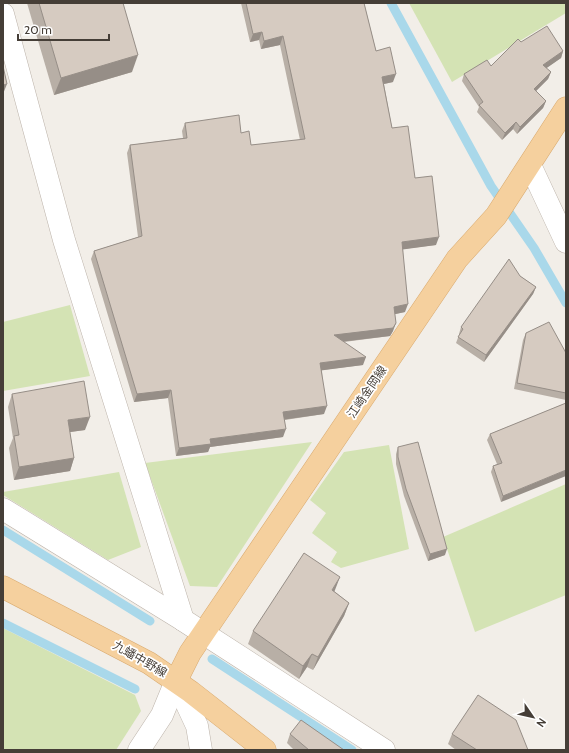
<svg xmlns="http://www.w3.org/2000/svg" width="569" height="753" viewBox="0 0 569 753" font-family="Cabin,'Noto Sans JP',sans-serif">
  <rect width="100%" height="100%" fill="#f2eee8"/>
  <!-- green -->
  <g fill="#d4e3b4">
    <path d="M 409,3 L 566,3 L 566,13 L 452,82 Z"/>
    <path d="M 70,305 L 90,376 L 3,391 L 3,322 Z"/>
    <path d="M 312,442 L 217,587 L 190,586 L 145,463 Z"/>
    <path d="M 389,445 L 409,549 L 341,568 L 331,562 L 337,552 L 312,533 L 326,513 L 310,500 L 344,452 Z"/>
    <path d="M 119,472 L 141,547 L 108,560 L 3,495 L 3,492 Z"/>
    <path d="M 566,484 L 566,595 L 475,632 L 443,537 Z"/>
    <path d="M 3,628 L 135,695 L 141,711 L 116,750 L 3,750 Z"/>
  </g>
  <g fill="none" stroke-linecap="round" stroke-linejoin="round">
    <!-- stream -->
    <g stroke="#a9d8ea" stroke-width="9">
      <path d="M 391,3 L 491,186 L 534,248 L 566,303"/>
      <path d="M 3,530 L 150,621"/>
      <path d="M 3,623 L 135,689"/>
      <path d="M 212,659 L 352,750"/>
    </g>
    <defs>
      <g id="minor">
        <path d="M 3,14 L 64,240 L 183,620 L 384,750"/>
        <path d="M 530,165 L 566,242"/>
        <path d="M 3,509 L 183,620"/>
        <path d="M 176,681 L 197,726 L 201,750"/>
        <path d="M 139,750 L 162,715 L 176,681"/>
      </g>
      <g id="major">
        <path d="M 3,587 L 149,663 L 191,692 L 265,750"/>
        <path d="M 176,681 L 190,653 L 457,259 L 496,216 L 566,108"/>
      </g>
    </defs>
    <!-- minor casing -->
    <use href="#minor" stroke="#bdb4ab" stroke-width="23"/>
    <!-- major casing -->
    <use href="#major" stroke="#d9aa6f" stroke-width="23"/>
    <!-- minor -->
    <use href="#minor" stroke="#fff" stroke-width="22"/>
    <!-- major -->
    <use href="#major" stroke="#f5d09e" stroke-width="22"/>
  </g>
  <!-- wall -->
  <g fill="#b8afa6">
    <path d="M 27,3 L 123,3 L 132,72 L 54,95 Z"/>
    <path d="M 241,3 L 364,3 L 376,51 L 393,82 L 384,84 L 392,128 L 415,178 L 436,245 L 403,249 L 405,312 L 395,314 L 393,331 L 390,336 L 344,342 L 363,365 L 322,370 L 324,414 L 285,420 L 283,437 L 210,447 L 208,452 L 176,456 L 168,398 L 134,402 L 91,259 L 94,251 L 138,237 L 127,153 L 130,145 L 183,138 L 182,131 L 185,123 L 241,133 L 251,145 L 300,140 L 280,45 L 261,49 L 259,40 L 250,42 Z"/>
    <path d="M 521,42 L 563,51 L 561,58 L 546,68 L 551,72 L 548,79 L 536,91 L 546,101 L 543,108 L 517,134 L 513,129 L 502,140 L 477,112 L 479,107 L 462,81 L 464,74 L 491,66 Z"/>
    <path d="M 520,276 L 536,287 L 533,294 L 484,362 L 456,343 L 459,335 L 459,334 L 461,327 Z"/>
    <path d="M 526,333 L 566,353 L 566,400 L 514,389 L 523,340 Z"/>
    <path d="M 12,394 L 85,430 L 70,432 L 74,458 L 70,471 L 14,480 L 9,448 L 13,438 L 8,407 Z"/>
    <path d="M 566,403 L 501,502 L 491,472 L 493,466 L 497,464 L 487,440 L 490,434 Z"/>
    <path d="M 398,447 L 445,555 L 428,561 L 404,496 L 396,464 L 396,454 Z"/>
    <path d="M 335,590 L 334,591 L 349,603 L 344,616 L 313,670 L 307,667 L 299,679 L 248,644 L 253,631 Z"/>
    <path d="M 290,734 L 344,750 L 294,750 L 287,743 Z"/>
    <path d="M 452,734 L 528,750 L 456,750 L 448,744 Z"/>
  </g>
  <!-- shaded-wall -->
  <g fill="#968e87">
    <path d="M 262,32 L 259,40 L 250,42 L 253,34 Z"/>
    <path d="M 283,36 L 280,45 L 261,49 L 264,41 Z"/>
    <path d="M 563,51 L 561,58 L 541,72 L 543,65 Z"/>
    <path d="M 138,55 L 132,72 L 54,95 L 61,78 Z"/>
    <path d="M 551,72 L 548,79 L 531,96 L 534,89 Z"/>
    <path d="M 396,74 L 393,82 L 379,85 L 382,77 Z"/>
    <path d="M 7,84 L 3,94 L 3,85 Z"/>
    <path d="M 546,101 L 543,108 L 517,134 L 520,127 Z"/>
    <path d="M 516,122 L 513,129 L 502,140 L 505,133 Z"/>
    <path d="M 439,237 L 436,245 L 399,250 L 402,242 Z"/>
    <path d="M 536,287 L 533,294 L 484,362 L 486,355 Z"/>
    <path d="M 408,304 L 405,312 L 391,315 L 394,307 Z"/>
    <path d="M 396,323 L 393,331 L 390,336 L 331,343 L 334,335 Z"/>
    <path d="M 366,357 L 363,365 L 317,371 L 320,363 Z"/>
    <path d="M 171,390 L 168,398 L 134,402 L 137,394 Z"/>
    <path d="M 327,406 L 324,414 L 281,420 L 283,412 Z"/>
    <path d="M 90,417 L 85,430 L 63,433 L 68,420 Z"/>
    <path d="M 286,429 L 283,437 L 210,447 L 208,452 L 176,456 L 179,448 L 210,439 Z"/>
    <path d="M 74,458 L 70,471 L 14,480 L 19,467 Z"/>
    <path d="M 566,470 L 566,476 L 501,502 L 503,496 Z"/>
    <path d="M 447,549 L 445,555 L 428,561 L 430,554 Z"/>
    <path d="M 340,577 L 335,590 L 328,603 L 332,590 Z"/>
    <path d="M 349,603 L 344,616 L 313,670 L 318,657 Z"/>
    <path d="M 312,654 L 307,667 L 299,679 L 303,666 Z"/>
  </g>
  <!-- building -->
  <g fill="#d6cbc1" stroke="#968e87">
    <path d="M 39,3 L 123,3 L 138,55 L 61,78 Z"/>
    <path d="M 246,3 L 364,3 L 376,51 L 390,47 L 396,74 L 382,77 L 392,128 L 408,126 L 415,178 L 432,176 L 439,237 L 402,242 L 408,304 L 394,307 L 396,323 L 393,328 L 334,335 L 366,357 L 320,363 L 327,406 L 283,412 L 286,429 L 210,439 L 211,444 L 179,448 L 171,390 L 137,394 L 94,251 L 142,236 L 130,145 L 187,138 L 185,123 L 239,115 L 241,133 L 249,131 L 251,145 L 305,139 L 283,36 L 264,41 L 262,32 L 253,34 Z"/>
    <path d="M 547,26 L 563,51 L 543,65 L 551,72 L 534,89 L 546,101 L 520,127 L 516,122 L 505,133 L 479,105 L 483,102 L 464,74 L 487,60 L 491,66 L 518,39 L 521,42 Z"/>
    <path d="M 3,66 L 7,84 L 3,85 Z"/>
    <path d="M 509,259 L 520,276 L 536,287 L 486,355 L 458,337 L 463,329 L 461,327 Z"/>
    <path d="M 549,322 L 566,353 L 566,393 L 517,383 L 526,333 Z"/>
    <path d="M 84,381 L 90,417 L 68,420 L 74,458 L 19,467 L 14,436 L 19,435 L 12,394 Z"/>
    <path d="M 566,403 L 566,470 L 503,496 L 493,466 L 502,463 L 490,434 Z"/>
    <path d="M 418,442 L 447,549 L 430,554 L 406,489 L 398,457 L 398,447 Z"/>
    <path d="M 304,553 L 340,577 L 332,590 L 349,603 L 318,657 L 312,654 L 303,666 L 253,631 Z"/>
    <path d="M 478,695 L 516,720 L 528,750 L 477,750 L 452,734 Z"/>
    <path d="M 301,720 L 344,750 L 309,750 L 290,734 Z"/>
  </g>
  <g text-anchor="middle" stroke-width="3.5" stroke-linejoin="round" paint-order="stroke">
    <!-- street labels -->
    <g font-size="12" fill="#453e37" stroke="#fff">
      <text transform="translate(367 392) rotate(-56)" y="4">江崎金岡線</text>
      <text transform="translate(140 659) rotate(30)" y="4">九蟠中野線</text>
    </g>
  </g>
  <!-- border -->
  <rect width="569" height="753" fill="none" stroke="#453e37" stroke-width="8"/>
  <!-- north arrow -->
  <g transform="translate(533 717) rotate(124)" stroke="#ffffff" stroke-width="3" paint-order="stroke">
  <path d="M0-3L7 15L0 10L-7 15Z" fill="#453e37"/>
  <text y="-6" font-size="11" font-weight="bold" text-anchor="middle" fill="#453e37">N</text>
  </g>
  <!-- scale -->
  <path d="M18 34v6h91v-6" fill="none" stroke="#453e37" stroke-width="2"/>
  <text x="24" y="34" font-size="12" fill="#453e37" stroke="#ffffff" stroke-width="3" paint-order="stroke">20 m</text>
</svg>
